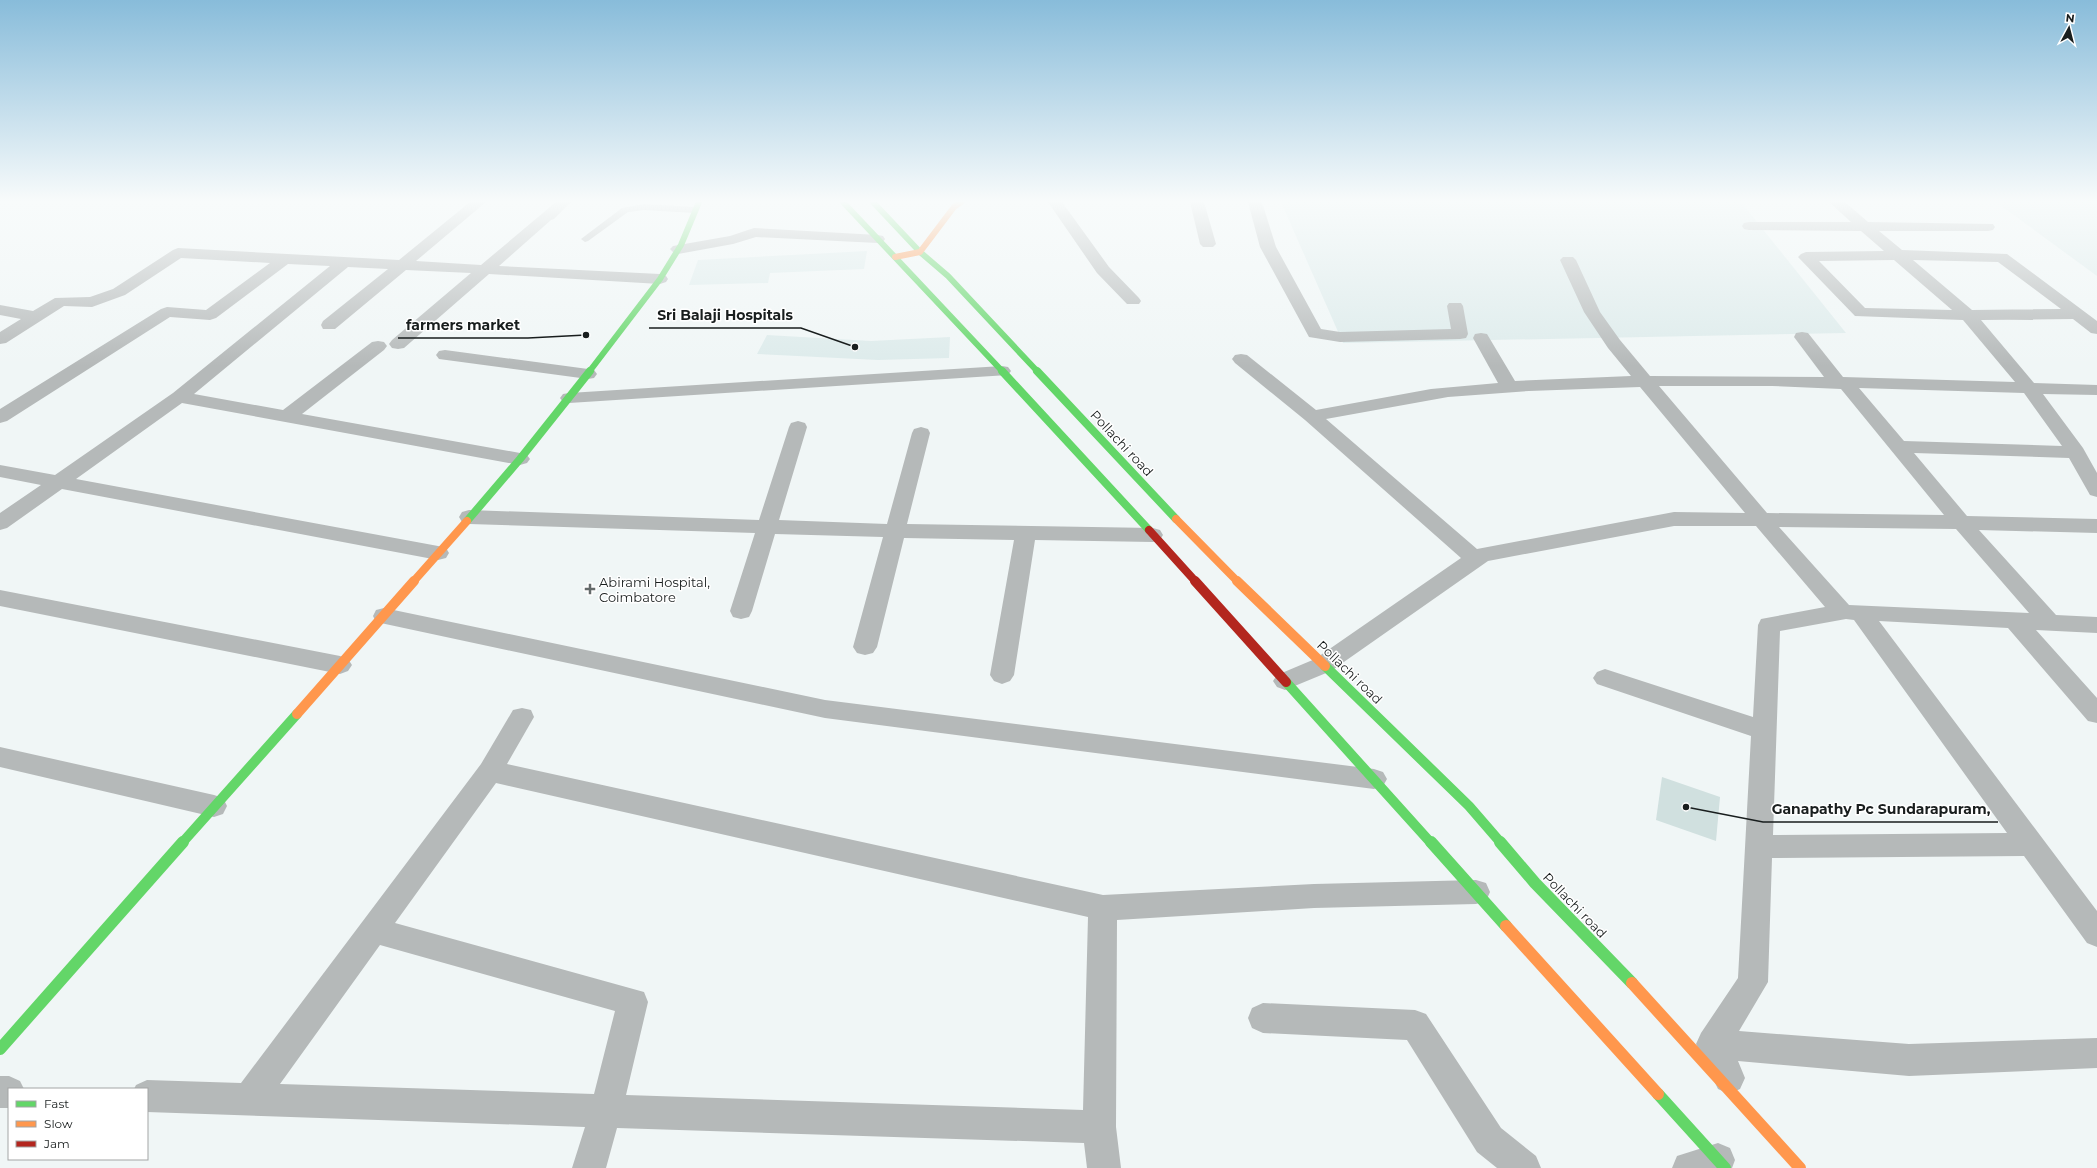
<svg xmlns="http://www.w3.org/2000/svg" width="2097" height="1168" viewBox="0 0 2097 1168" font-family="Montserrat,sans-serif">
  <rect width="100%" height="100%" fill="#f0f6f6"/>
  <!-- built -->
  <g fill="#ddebeb">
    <path d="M 1281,202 L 1741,202 L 1846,333 L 1343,343 Z"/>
    <path d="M 1996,202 L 2097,202 L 2097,276 Z"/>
    <path d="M 867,251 L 864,269 L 770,273 L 768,283 L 689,285 L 698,260 Z"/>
    <path d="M 767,335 L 871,341 L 950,337 L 949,358 L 878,360 L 757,354 Z"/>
  </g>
  <!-- building -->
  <path fill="#d0e0df" d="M 1662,777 L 1720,797 L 1716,841 L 1656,820 Z"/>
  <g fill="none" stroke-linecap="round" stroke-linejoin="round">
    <!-- lane -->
    <path fill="#b5b9b9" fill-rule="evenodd" d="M 644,204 L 695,207 L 699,210 L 695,213 L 644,210 L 628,212 L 588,241 L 585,242 L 581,239 L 622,208 Z"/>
    <!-- street -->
    <g fill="#b5b9b9" fill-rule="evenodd">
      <path d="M 470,202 L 486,202 L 416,261 L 481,265 L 556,202 L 571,202 L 554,219 L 551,220 L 499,266 L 660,274 L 666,276 L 668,279 L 666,282 L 660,284 L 489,274 L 404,348 L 398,349 L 392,348 L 389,344 L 392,340 L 471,273 L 406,270 L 335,329 L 323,329 L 321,325 L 323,321 L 388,269 L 348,267 L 194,394 L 283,410 L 372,342 L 378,341 L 384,342 L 387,346 L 384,350 L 302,414 L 520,453 L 527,455 L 530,459 L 527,463 L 520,465 L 182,403 L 76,479 L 438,546 L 446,548 L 449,553 L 446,558 L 438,560 L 62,489 L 7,528 L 0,530 L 0,513 L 41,485 L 0,477 L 0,465 L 55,475 L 173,393 L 330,266 L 288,264 L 216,318 L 210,320 L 170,317 L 7,421 L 0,423 L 0,409 L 161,309 L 167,307 L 206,310 L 270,263 L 181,258 L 125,295 L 92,307 L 64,306 L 6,343 L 0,344 L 0,332 L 21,319 L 0,315 L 0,305 L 33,311 L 55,298 L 90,297 L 113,289 L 173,250 L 178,248 L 399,260 Z"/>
      <path d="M 1048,202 L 1062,202 L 1109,267 L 1139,298 L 1141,301 L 1139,304 L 1127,304 L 1097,273 Z"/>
      <path d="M 1190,202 L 1204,202 L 1216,244 L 1213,247 L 1203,247 L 1200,244 Z"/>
      <path d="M 1248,202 L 1262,202 L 1276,247 L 1321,329 L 1340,332 L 1451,329 L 1447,306 L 1449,303 L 1461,303 L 1463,306 L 1468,334 L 1466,338 L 1460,339 L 1340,342 L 1309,337 L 1260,247 Z"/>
      <path d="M 1829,202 L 1845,202 L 1868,222 L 1993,224 L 1995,227 L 1993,230 L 1988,231 L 1879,231 L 1902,250 L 2007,254 L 2097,321 L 2097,334 L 2091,333 L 2073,319 L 1981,320 L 2034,383 L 2097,385 L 2097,395 L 2043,394 L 2083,448 L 2097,473 L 2097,497 L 2090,495 L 2069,458 L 1914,453 L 1967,516 L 2097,519 L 2097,533 L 1979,530 L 2056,615 L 2097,617 L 2097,633 L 2036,630 L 2097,698 L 2097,723 L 2088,721 L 2008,628 L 1879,621 L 2097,911 L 2097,947 L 2087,943 L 2024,856 L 1772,858 L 1768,982 L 1739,1031 L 1909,1044 L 2097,1038 L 2097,1068 L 1909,1076 L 1738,1061 L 1745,1078 L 1740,1089 L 1729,1094 L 1718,1089 L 1696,1044 L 1701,1033 L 1738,978 L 1751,736 L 1597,684 L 1593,678 L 1597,672 L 1605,669 L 1753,717 L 1758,625 L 1761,619 L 1825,607 L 1756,526 L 1674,526 L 1488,561 L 1331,671 L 1285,690 L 1277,687 L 1273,681 L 1277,675 L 1315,659 L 1461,558 L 1305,420 L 1235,363 L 1232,359 L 1235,355 L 1241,354 L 1247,355 L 1316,410 L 1431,389 L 1498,383 L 1473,338 L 1475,334 L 1481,333 L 1487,334 L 1515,381 L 1631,376 L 1608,348 L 1584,312 L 1560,260 L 1563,257 L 1573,257 L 1576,260 L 1600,312 L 1620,340 L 1650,376 L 1824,377 L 1794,337 L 1796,333 L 1802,332 L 1808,333 L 1843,377 L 2015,382 L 1963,320 L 1855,316 L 1798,257 L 1801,254 L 1806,252 L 1884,251 L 1861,231 L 1749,230 L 1744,229 L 1742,226 L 1744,223 L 1749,222 L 1851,222 ZM 1894,260 L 1952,310 L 1865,308 L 1819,261 ZM 1913,260 L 1998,262 L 2061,309 L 1972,310 ZM 1659,386 L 1772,386 L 1841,389 L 1944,515 L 1767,513 ZM 1640,387 L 1745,513 L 1674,512 L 1477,549 L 1326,419 L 1448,397 L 1529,391 ZM 1859,388 L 2024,393 L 2062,446 L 1904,441 ZM 1779,527 L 1956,529 L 2029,613 L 1849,605 ZM 1846,619 L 1854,620 L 2007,833 L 1773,835 L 1780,631 Z"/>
      <path d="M 754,228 L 878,235 L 883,236 L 885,239 L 883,242 L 878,243 L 756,237 L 733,244 L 678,254 L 673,252 L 670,249 L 673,246 L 730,236 Z"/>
      <path d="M 445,350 L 588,369 L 594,370 L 597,374 L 594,378 L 588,379 L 439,359 L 436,355 L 439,351 Z"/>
      <path d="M 1002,366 L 1008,367 L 1011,371 L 1008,375 L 569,403 L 563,402 L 560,398 L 563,394 L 569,393 Z"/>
      <path d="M 798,421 L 805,423 L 807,427 L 779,520 L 887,524 L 912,433 L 914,429 L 921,427 L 928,429 L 930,433 L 907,524 L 1153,528 L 1160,530 L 1163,535 L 1160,540 L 1153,542 L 1035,540 L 1014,675 L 1010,681 L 1002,684 L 994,681 L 990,675 L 1014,540 L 904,538 L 877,647 L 873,653 L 865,655 L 857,653 L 853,647 L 883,537 L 775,534 L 752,611 L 749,617 L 741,619 L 733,617 L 730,611 L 755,533 L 469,524 L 462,522 L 459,517 L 462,512 L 469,510 L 759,520 L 789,427 L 791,423 Z"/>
      <path d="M 0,590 L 340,656 L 348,659 L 352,665 L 348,671 L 340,674 L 0,606 Z"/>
      <path d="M 384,608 L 825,700 L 1374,769 L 1383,772 L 1387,779 L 1383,786 L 1374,789 L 825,718 L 376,622 L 373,616 L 376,610 Z"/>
      <path d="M 522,708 L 531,710 L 534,717 L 507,764 L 1103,895 L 1314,884 L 1476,880 L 1486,883 L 1490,892 L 1486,901 L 1476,904 L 1314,908 L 1117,920 L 1116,1127 L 1121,1168 L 1087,1168 L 1084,1143 L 617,1128 L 606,1168 L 572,1168 L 585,1127 L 147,1112 L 147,1089 L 134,1089 L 136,1085 L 147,1080 L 241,1083 L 481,764 L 513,710 ZM 496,783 L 1088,917 L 1083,1110 L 626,1095 L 648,1002 L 644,992 L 395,923 ZM 380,945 L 615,1011 L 594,1094 L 280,1084 Z"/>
      <path d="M 0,747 L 214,795 L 223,798 L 227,806 L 223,814 L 214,817 L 0,767 Z"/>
      <path d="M 1263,1003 L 1415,1010 L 1426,1014 L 1501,1128 L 1536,1156 L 1541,1168 L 1497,1168 L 1477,1152 L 1407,1040 L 1263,1033 L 1252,1028 L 1248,1018 L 1252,1008 Z"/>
      <path d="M 0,1076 L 9,1076 L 20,1081 L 24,1089 L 9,1089 L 9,1108 L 0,1108 Z"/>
      <path d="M 1718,1143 L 1730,1148 L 1735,1160 L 1732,1168 L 1672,1168 L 1677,1156 Z"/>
    </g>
    <!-- fast-far3 -->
    <g stroke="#63d668" stroke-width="6">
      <path d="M 843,202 L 1003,372"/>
      <path d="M 873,202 L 920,252 L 948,276 L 1038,372"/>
      <path d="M 589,372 L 660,279 L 681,245 L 699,202"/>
    </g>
    <!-- fast-far2 -->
    <g stroke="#63d668" stroke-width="8">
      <path d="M 1002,371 L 1149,530"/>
      <path d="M 1037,371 L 1176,519"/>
      <path d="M 467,521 L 520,459 L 590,371"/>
    </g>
    <!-- fast-far1 -->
    <g stroke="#63d668" stroke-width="10">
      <path d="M 1325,666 L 1469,806 L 1501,843"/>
      <path d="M 1286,682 L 1431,843"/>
      <path d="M 182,843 L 297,714"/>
    </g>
    <!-- fast -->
    <g stroke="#63d668" stroke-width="12">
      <path d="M 1431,842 L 1506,926"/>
      <path d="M 1500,842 L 1535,883 L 1632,983"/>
      <path d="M 0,1049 L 183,842"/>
      <path d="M 1658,1094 L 1725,1168"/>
    </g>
    <!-- slow-far3 -->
    <path stroke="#ff974d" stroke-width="6" d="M 895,257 L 920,252 L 954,207 L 961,202"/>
    <!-- slow-far2 -->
    <g stroke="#ff974d" stroke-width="8">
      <path d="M 1176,519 L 1238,582"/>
      <path d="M 413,582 L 467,521"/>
    </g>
    <!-- slow-far1 -->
    <g stroke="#ff974d" stroke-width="10">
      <path d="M 1237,581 L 1325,666"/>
      <path d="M 297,714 L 414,581"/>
    </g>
    <!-- slow -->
    <g stroke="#ff974d" stroke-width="12">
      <path d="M 1506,926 L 1658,1094"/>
      <path d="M 1632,983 L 1800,1168"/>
    </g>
    <!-- jam-far1 -->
    <path stroke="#b3261e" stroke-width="8" d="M 1149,530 L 1196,582"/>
    <!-- jam -->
    <path stroke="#b3261e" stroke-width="10" d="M 1195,581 L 1286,682"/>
  </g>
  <!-- sky -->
  <linearGradient id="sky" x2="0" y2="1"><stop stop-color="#88bcda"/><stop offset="0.55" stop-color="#f8fbfb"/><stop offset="1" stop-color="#f8fbfb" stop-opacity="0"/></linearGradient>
  <rect width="2097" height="366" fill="url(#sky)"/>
  <!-- markers -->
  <path fill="#646a6a" stroke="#fff" stroke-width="1.5" d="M588 583h4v4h4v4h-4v4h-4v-4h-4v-4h4z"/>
  <g text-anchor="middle" stroke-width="3" stroke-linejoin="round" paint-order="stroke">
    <!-- street labels -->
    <g font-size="13" fill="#191e1e" stroke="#fff">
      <text transform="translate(1122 443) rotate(47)" y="5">Pollachi road</text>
      <text transform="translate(1350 672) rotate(44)" y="5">Pollachi road</text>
      <text transform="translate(1575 905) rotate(46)" y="5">Pollachi road</text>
    </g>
    <!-- poi labels -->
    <g font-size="13" fill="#191e1e" stroke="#fff" text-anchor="start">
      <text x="599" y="587">Abirami Hospital,<tspan x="599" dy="15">Coimbatore</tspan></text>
    </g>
  </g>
  <!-- callouts -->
  <path fill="none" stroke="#191e1e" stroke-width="1.5" d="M855 347L801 328H649M586 335L528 338H398M1686 807L1763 822H1998"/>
  <g fill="#191e1e" stroke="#fff" stroke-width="1.5">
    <circle cx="855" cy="347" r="4"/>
    <circle cx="586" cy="335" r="4"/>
    <circle cx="1686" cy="807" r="4"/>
  </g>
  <g font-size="14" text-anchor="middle" font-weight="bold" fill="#191e1e" stroke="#fff" stroke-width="3" stroke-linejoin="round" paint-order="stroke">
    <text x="725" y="320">Sri Balaji Hospitals</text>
    <text x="463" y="330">farmers market</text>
    <text x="1881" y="814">Ganapathy Pc Sundarapuram,</text>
  </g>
  <!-- legend -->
  <rect x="8" y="1088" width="140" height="72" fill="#ffffff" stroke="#a3a5a5"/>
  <rect x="16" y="1101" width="20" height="6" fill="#63d668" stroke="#a3a5a5"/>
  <text x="44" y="1108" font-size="12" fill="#191e1e">Fast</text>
  <rect x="16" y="1121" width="20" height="6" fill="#ff974d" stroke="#a3a5a5"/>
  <text x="44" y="1128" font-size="12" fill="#191e1e">Slow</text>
  <rect x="16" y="1141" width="20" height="6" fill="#b3261e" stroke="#a3a5a5"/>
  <text x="44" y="1148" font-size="12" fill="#191e1e">Jam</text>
  <!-- north arrow -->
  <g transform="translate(2069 28) rotate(7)" stroke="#ffffff" stroke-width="3" paint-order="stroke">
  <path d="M0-3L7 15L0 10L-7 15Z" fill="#191e1e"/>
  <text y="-6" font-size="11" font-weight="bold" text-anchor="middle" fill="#191e1e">N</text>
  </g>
</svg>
